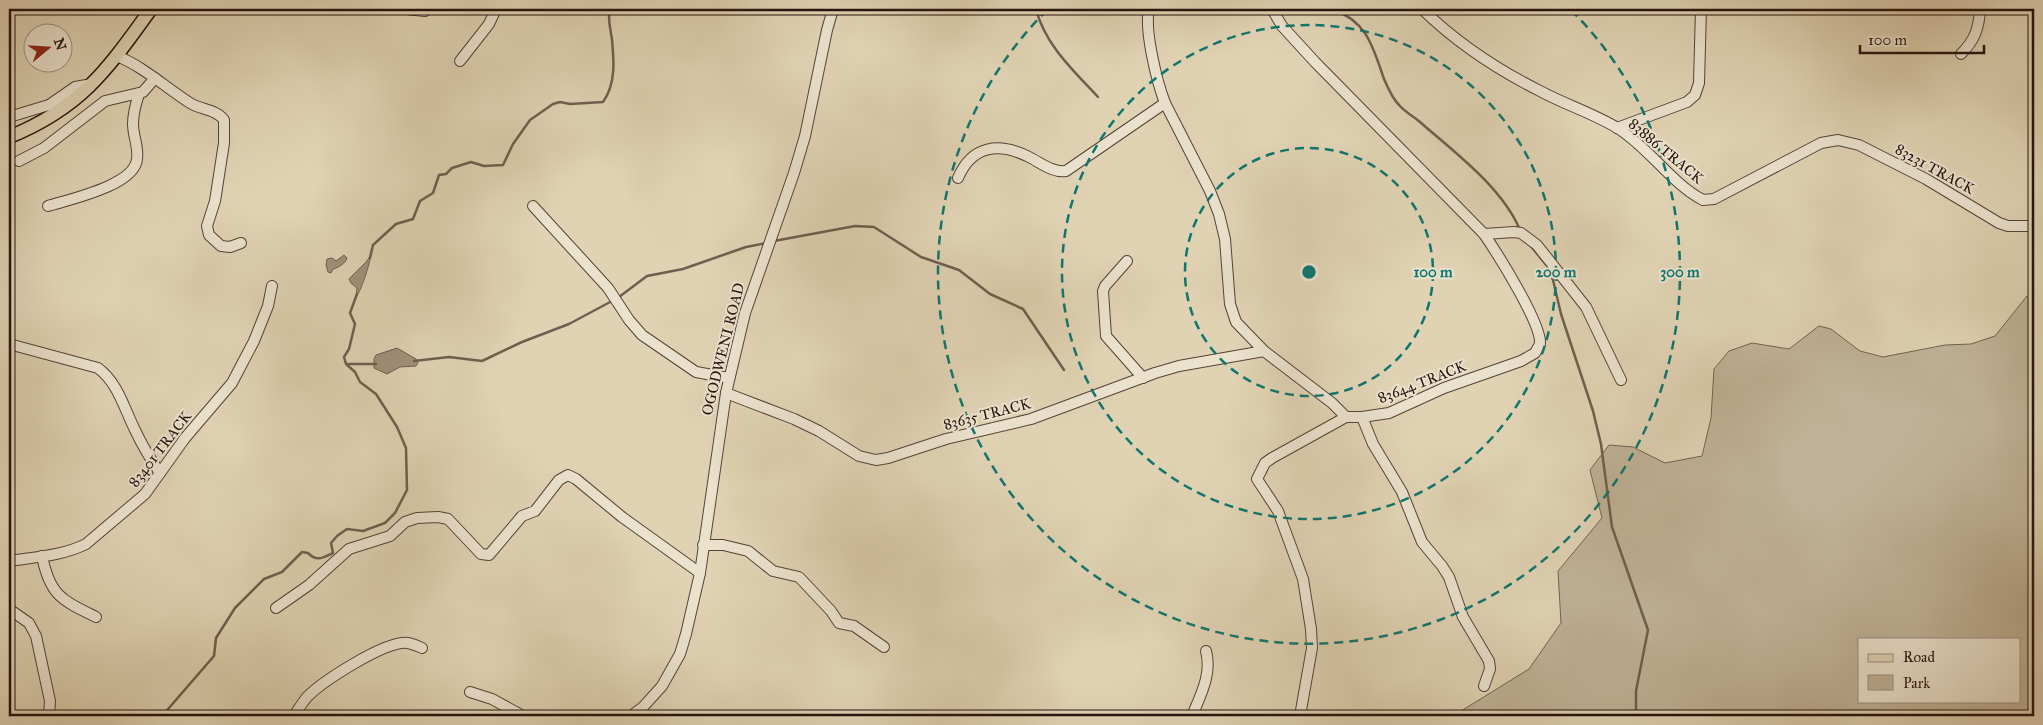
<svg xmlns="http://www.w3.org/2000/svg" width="2043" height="725" viewBox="0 0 2043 725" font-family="'IM FELL Great Primer',serif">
  <rect width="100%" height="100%" fill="#e0d3b4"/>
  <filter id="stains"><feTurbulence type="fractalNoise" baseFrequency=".004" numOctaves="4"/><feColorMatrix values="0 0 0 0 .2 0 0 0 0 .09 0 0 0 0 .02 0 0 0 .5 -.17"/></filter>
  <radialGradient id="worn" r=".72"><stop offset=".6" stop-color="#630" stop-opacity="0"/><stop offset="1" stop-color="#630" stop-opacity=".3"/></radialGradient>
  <!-- green -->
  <path fill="#c0b298" stroke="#726252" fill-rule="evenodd" d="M 2027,296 L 2034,298 L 2034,716 L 1453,716 L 1529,669 L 1561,623 L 1558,571 L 1602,518 L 1590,470 L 1609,445 L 1633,447 L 1665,463 L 1702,456 L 1711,418 L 1714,369 L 1729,351 L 1752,343 L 1789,349 L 1819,326 L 1831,329 L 1860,351 L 1883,357 L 1945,345 L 1971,344 L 1995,336 ZM 1859,639 L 2019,639 L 2019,701 L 1859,701 Z"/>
  <!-- water -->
  <g fill="#a0927b" stroke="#6f5f4f">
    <path d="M 371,254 C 370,264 361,291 356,297 L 357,288 L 351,283 L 349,279 L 367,261 Z"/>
    <path d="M 344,255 L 347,258 C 346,263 338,268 333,269 L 331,273 L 328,272 L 326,265 L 327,259 L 332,258 L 336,261 Z"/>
    <path d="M 397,348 L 416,359 L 418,362 L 416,366 L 400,367 L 387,374 L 374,368 L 374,359 L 376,355 Z"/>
  </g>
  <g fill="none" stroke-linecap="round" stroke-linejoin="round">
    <!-- stream -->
    <g stroke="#6f5f4f" stroke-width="2.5">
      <path d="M 1036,9 C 1045,45 1074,71 1098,97"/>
      <path d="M 1332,9 C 1367,21 1373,47 1384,79 C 1388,88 1392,98 1399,105 C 1405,112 1413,116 1420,122 C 1454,152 1502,187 1520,230"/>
      <path d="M 774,241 L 855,226 L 874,227 L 921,257 L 959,270 L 990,294 L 1023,309 L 1064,370"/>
      <path d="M 1530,245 L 1548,267 L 1553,280 L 1561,314 L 1593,411 L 1601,444 L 1612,527 L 1648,630 L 1636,691 L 1636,716"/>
      <path d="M 370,258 L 373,245 L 396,224 L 413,219 L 420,201 L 433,193 L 439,175 L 446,174 L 452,168 L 471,162 L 484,166 L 503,165 L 513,144 L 530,120 L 553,104 L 560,102 L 570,104 L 603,102 C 616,84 614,61 612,40 C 611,30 607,20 610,9"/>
      <path d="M 619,297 L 647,276 L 683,269 L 746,247 L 766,243"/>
      <path d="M 414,361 L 449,357 L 482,361 L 522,342 L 569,324 L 612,301"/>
      <path d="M 347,364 L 376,364"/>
      <path d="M 162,716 L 214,656 L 216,638 L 235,608 L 264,579 L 282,572 L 302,552 L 308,553 C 317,562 322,558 333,553 L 331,543 L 337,536 L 347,529 L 363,531 L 385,523 L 395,513 L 407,490 L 406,448 L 397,427 L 376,394 L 360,382 L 355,372 L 346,364 L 344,357 L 349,349 L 355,324 L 350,313 L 357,294"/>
    </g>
    <defs>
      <g id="minor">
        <path d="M 406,9 L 425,11"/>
        <path d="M 1149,9 C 1144,30 1157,82 1165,103 L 1210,191 L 1219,214 L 1225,239 L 1230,304 L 1236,322 L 1264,351 L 1332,403 L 1346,417 L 1362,417 L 1389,413 L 1444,388 L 1521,361 L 1535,353 L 1540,344 C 1542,324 1497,253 1484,234 L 1315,62 L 1282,26 L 1272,9"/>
        <path d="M 1422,9 C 1456,42 1498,70 1540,91 C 1566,105 1595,114 1619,129 C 1650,149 1671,183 1703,200 L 1714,199 L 1821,143 L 1838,140 L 1859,145 L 1926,179 L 1999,223 L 2008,226 L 2034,226"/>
        <path d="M 1961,54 C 1975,40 1979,28 1980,9"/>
        <path d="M 117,56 C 144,67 165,87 190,103 C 201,110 216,109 224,120 L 224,143 L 215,201 L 207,226 L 209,235 L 221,246 L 230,247 L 241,243"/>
        <path d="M 460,61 L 489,24 L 496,9"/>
        <path d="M 9,117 L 49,105 L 75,87 L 92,84"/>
        <path d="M 1617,128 L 1687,102 L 1695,95 L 1699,83 L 1701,9"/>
        <path d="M 19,161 L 44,148 L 105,101 L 143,92 L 155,78"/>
        <path d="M 958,178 C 972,145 999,142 1029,157 C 1041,163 1053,173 1066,171 L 1165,103"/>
        <path d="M 48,206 C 71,199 135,185 137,159 C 139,148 133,136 133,124 C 133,114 136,103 139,94"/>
        <path d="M 533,206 L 608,288 L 629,320 L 642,335 L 696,372 L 729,378"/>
        <path d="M 1484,234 L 1514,232 L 1521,233 L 1537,245 L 1586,307 L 1621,380"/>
        <path d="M 1127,261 L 1105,286 L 1103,291 L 1106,336 L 1143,378"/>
        <path d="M 9,344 L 98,368 C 118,383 124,408 135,430 C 142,445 151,460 160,473"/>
        <path d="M 726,393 L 794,419 L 819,431 L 859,456 L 876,460 L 888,458 L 946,439 L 1031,419 L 1155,373 L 1179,366 L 1264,351"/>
        <path d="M 1362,417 L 1373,444 L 1402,492 L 1422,542 L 1442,566 L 1449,577 L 1463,617 L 1489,661 L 1490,669 L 1484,686"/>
        <path d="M 703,545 L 723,545 L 748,551 L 773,571 L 799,577 L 831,611 L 839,623 L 854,626 L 884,647"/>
        <path d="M 42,556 C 50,596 62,600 96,617"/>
        <path d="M 9,561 C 35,557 62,556 86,544 L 145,494 L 185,438 L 232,383 L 254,341 L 268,306 L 272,286"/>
        <path d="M 276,608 L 309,585 L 349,549 L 390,536 L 405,522 L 417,518 L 438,517 L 448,519 L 481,554 L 489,555 L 522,516 L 535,511 L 559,480 L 568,475 L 576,479 L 622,517 L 700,573"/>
        <path d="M 9,609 L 29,623 L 36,636 L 50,701 L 49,716"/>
        <path d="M 470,692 L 492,699 L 523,716"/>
        <path d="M 294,716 C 298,710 302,703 307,697 C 323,681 386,640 408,643 C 413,644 418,646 422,648"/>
        <path d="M 631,716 L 643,707 L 662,686 L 680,654 L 686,634 L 700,573 L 726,393 L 745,313 L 794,173 L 805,136 L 827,30 L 833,9"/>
        <path d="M 1192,716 C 1201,694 1212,674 1206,651"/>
        <path d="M 1300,716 L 1312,648 L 1311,629 L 1303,579 L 1278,511 L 1257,479 L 1265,463 L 1272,458 L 1346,417"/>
      </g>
      <path id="major" d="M 9,137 C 81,108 107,70 151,9"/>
    </defs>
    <!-- minor casing -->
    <use href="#minor" stroke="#544337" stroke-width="12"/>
    <!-- major casing -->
    <use href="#major" stroke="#25130d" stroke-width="15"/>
    <!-- minor -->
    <use href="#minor" stroke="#ebe2ce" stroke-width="10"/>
    <!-- major -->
    <use href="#major" stroke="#e0d3b4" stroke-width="12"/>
  </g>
  <!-- distance rings -->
  <g fill="none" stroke="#0f766e" stroke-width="2.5" stroke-dasharray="9 6">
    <circle cx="1309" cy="272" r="124"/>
    <circle cx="1309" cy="272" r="247"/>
    <path d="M1571 10A371 371 0 1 1 1047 10"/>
  </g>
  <g text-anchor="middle" stroke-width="4" stroke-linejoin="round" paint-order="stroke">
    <!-- street labels -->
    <g font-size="15" fill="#25130d" stroke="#ebe2ce">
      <text transform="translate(1666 151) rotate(40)" y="5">83886 TRACK</text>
      <text transform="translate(1935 169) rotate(29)" y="5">83231 TRACK</text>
      <text transform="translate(723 349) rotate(-76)" y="5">OGODWENI ROAD</text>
      <text transform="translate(1422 382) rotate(-21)" y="5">83644 TRACK</text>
      <text transform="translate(987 414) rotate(-14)" y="5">83635 TRACK</text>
      <text transform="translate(160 449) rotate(-52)" y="5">83401 TRACK</text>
    </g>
  </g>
  <circle cx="1309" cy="272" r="8" fill="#0f766e" stroke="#ebe2ce" stroke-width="2.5"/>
  <g font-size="15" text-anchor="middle" font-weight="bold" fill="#0f766e" stroke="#ebe2ce" stroke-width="4" stroke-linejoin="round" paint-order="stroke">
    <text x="1433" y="277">100 m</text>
    <text x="1556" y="277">200 m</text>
    <text x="1680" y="277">300 m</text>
  </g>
  <!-- margin -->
  <rect width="2043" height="725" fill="none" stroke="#e0d3b4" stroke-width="30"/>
  <rect x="10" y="10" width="2023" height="705" fill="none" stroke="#25130d" stroke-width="2.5"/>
  <rect x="15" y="15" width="2013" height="695" fill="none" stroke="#25130d"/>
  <!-- legend -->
  <rect x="1858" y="638" width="162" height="65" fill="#ebe2ce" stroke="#9c8f81"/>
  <rect x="1868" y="654" width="25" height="8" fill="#e0d3b4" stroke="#9c8f81"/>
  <text x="1903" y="662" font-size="15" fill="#25130d">Road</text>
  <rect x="1868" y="675" width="25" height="15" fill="#c0b298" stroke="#9c8f81"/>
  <text x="1903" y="688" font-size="15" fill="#25130d">Park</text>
  <!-- north arrow -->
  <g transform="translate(48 48) rotate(72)"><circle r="24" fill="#ebe2ce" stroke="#9c8f81"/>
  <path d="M0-4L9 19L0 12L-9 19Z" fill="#8f2418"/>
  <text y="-8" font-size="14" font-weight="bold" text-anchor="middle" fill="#25130d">N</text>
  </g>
  <!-- scale -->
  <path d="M1860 45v8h124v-8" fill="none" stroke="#25130d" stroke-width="2.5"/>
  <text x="1868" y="45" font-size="15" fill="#25130d" stroke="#ebe2ce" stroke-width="4" paint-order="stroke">100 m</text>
  <rect width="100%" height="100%" filter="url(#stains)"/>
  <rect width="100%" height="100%" fill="url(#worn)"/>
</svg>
